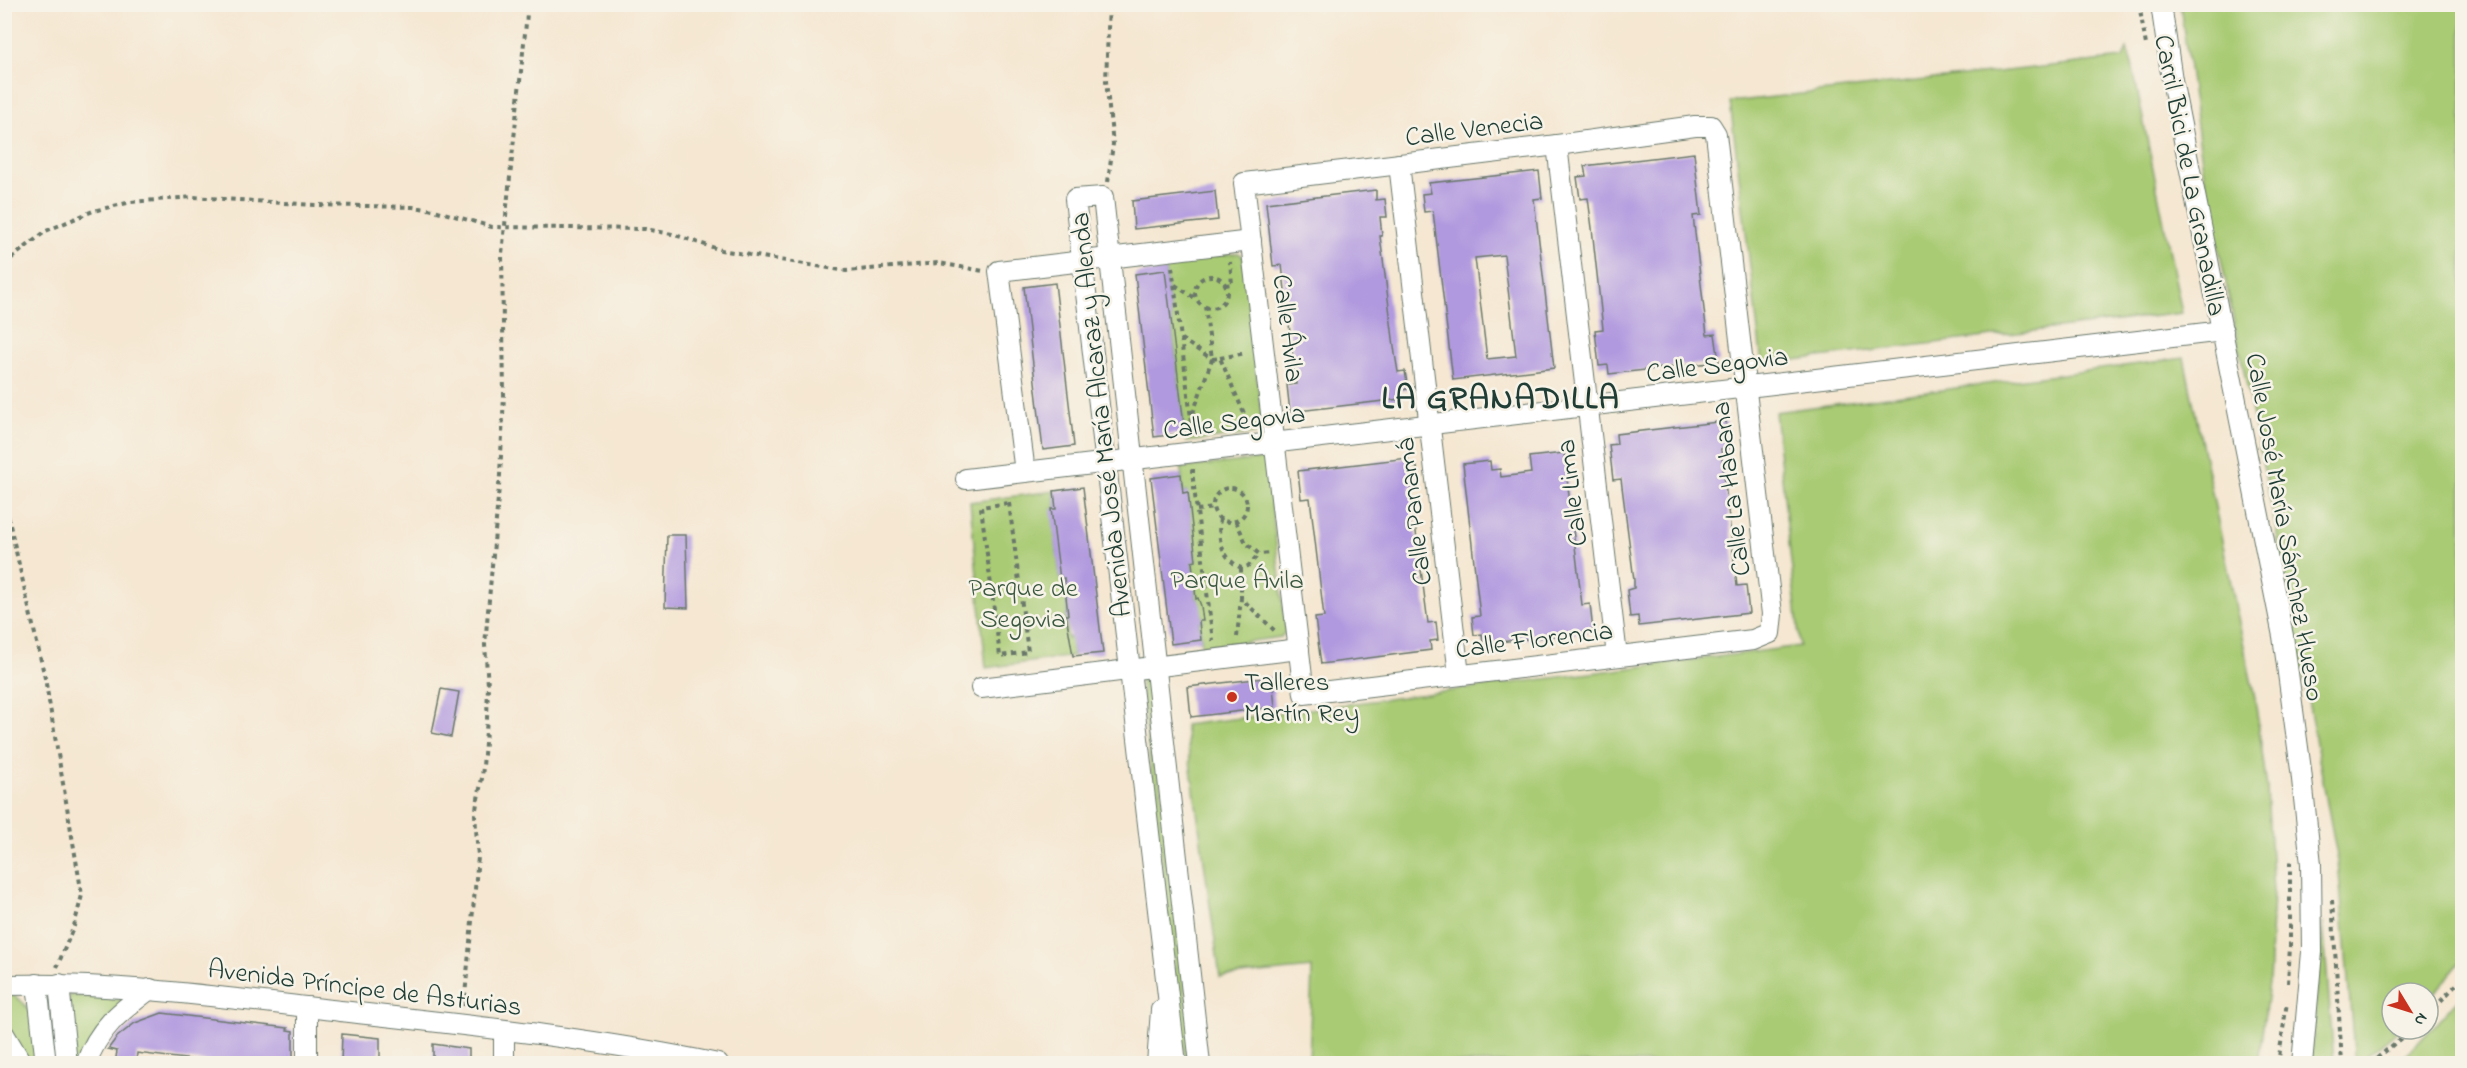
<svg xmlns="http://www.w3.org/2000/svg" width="2467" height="1068" viewBox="0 0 2467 1068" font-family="'Indie Flower',sans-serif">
  <rect width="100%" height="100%" fill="#f7f3e8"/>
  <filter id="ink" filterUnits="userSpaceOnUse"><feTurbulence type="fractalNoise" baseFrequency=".0167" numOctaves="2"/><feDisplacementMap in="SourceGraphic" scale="12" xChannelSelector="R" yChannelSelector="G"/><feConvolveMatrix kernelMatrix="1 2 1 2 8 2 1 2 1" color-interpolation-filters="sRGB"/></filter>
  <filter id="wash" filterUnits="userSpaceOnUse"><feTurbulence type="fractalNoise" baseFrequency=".008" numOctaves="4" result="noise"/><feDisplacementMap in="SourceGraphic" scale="24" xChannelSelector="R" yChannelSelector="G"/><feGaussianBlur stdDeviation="1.35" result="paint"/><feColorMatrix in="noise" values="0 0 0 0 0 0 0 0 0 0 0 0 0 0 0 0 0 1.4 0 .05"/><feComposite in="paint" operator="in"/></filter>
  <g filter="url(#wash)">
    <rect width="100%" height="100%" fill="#f5e7d1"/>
    <!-- green -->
    <g fill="#a9cb73" stroke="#648454" stroke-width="1.5">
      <path d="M 2180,5 L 2462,5 L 2462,960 L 2428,1001 L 2428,993 L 2392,993 L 2392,1029 L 2399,1029 L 2358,1063 L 2355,1063 L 2338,861 L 2275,524 L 2204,175 Z"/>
      <path d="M 2127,49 L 2132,64 L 2182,313 L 1762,364 L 1730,102 L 2123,58 Z"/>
      <path d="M 1239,253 L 1243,257 L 1263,429 L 1259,433 L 1186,442 L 1164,262 Z"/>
      <path d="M 2184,358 L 2255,699 L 2267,789 L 2273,892 L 2269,983 L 2258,1063 L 1309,1063 L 1312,968 L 1220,977 L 1185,725 L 1800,646 L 1775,412 Z"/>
      <path d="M 1262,459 L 1267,464 L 1286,631 L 1281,637 L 1202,648 L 1199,621 L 1203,621 L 1198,599 L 1196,599 L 1192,562 L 1196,561 L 1187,492 L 1183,493 L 1181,468 Z"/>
      <path d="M 1054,491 L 1056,509 L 1052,509 L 1060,578 L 1064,578 L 1068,615 L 1066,615 L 1067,638 L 1071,637 L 1073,656 L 986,668 L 970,502 Z"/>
      <path d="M 1147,675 L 1194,1063 L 1185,1063 L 1140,676 Z"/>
      <path d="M 2323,921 L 2334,1063 L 2311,1063 Z"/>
      <path d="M 5,993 C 38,1001 36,1036 39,1063 L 27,1063 L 5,1021 Z"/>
      <path d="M 69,995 L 124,1000 L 79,1063 L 71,1063 Z"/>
      <path d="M 2462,995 L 2462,1063 L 2395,1063 L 2419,1042 Z"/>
    </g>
    <g id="blocks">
      <!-- building -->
      <g fill="#b199df" fill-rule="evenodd">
        <path d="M 1694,153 L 1701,215 L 1693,216 L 1707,335 L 1715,334 L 1719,362 L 1609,374 L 1608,365 L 1599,366 L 1595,330 L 1603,329 L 1592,228 L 1588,198 L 1580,199 L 1577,177 L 1586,176 L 1584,166 Z"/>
        <path d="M 1539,171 L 1542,198 L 1534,199 L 1554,368 L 1453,380 L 1433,211 L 1424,212 L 1422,194 L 1431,193 L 1429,183 ZM 1504,255 L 1516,356 L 1487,359 L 1475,258 Z"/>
        <path d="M 1376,190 L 1376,200 L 1385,199 L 1387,217 L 1380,217 L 1382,236 L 1380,236 L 1395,354 L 1398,372 L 1405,371 L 1408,389 L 1399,390 L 1400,399 L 1290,412 L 1287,385 L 1296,384 L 1286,298 L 1282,265 L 1273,266 L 1266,203 Z"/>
        <path d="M 1215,191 L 1218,220 L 1134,229 L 1132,201 Z"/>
        <path d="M 1165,270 L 1185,433 L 1154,437 L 1135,274 Z"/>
        <path d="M 1055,283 L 1074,446 L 1043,450 L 1024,287 Z"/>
        <path d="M 1726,421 L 1729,448 L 1721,449 L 1726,492 L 1737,586 L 1746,585 L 1749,613 L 1639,626 L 1638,616 L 1630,617 L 1627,590 L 1634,588 L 1634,580 L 1621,479 L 1613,480 L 1609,445 L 1617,444 L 1616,434 Z"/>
        <path d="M 1564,453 L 1582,605 L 1590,604 L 1593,631 L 1483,644 L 1482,634 L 1474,635 L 1472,617 L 1480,616 L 1463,464 L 1490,461 L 1491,470 L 1500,469 L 1501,477 L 1531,473 L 1529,457 Z"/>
        <path d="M 1408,458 L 1409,468 L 1417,467 L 1419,485 L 1410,486 L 1428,623 L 1436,622 L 1438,640 L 1430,641 L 1431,650 L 1321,664 L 1315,618 L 1324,617 L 1310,498 L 1301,499 L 1298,471 Z"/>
        <path d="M 1181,474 L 1183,493 L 1188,492 L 1196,561 L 1192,562 L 1196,599 L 1198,598 L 1201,606 L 1203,621 L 1199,621 L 1201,640 L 1171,644 L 1151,478 Z"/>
        <path d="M 1083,487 L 1103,653 L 1073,656 L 1066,615 L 1068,615 L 1064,578 L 1060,579 L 1051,509 L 1056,509 L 1054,491 Z"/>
        <path d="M 667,535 L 686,535 L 688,608 L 665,607 Z"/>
        <path d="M 1272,677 L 1275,707 L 1191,717 L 1188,687 Z"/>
        <path d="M 441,689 L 459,692 L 451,737 L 432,733 Z"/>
        <path d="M 162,1013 L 288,1028 L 287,1030 L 293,1031 L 293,1063 L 226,1064 L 137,1053 L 136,1064 L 115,1064 L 117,1051 L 108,1049 L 117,1037 L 135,1023 Z"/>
        <path d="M 342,1034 L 380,1038 L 380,1064 L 341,1064 Z"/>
        <path d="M 433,1044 L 469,1049 L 469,1064 L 433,1064 Z"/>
      </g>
    </g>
  </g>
  <g filter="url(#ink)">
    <use href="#blocks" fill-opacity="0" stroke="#6a786b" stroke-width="1.5"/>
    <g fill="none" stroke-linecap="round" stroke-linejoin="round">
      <defs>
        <g id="minor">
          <path d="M 2161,4 L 2172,80 L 2283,636 L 2301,770 L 2311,864 L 2312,952 L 2302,1064"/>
          <path d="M 1695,126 L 1711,126 L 1716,134 L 1772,614 L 1770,633 L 1753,640 L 1304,694 L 1244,183 L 1557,145 Z"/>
          <path d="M 1557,145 L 1617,656"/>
          <path d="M 1399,164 L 1459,675"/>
          <path d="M 1025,472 L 999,271 L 1251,241"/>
          <path d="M 966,479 L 2223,331"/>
          <path d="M 981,688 L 1299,649"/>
          <path d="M 37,984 L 46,1064"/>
          <path d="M 59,984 L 67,1064"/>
          <path d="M 4,985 C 117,982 228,998 340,1011 C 466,1025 593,1038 718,1064"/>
          <path d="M 307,1007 L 307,1064"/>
          <path d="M 504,1031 L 504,1064"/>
          <path d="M 4,1034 L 22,1064"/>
          <path d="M 86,1064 C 98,1028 121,1011 150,989"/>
          <path d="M 1157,1064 L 1161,1010"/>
          <path d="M 1176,1064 L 1075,199 L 1103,197 L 1200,1064"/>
        </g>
      </defs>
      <!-- minor casing -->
      <use href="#minor" stroke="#6a786b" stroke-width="22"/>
      <!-- path -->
      <g stroke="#6a786b" stroke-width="4" stroke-dasharray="4.5 4.5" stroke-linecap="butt">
        <path d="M 2139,4 L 2146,45"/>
        <path d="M 1108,182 L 1113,144 L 1106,81 L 1109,4"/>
        <path d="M 4,264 L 46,231 L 93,211 L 131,202 L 193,197 L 315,205 L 413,207 L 434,210 L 492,227 L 645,229 L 672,234 L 721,250 L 846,271 L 939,263 L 983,271"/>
        <path d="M 1172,267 L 1193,434"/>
        <circle cx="1211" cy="292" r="16"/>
        <path d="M 1175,285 L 1196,299"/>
        <path d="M 1225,285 L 1232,284 L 1230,262"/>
        <path d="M 1205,306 L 1212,359 L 1220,358 L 1250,427"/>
        <path d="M 1181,339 L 1212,359 L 1191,419"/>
        <path d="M 1220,358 L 1246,353"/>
        <path d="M 1195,471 L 1192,471 L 1213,641"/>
        <circle cx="1230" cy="505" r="17"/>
        <path d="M 4,499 L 45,678 L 82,895 L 74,926 L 57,967"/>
        <path d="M 1009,503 L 1028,652 L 1000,656 L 981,507 Z"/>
        <path d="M 1197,510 L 1214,508"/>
        <path d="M 1220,519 C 1217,539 1222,558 1241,568 L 1248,566 L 1259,554"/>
        <path d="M 1236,521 L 1246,543 L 1259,554 L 1271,553"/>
        <path d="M 1241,568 L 1241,598"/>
        <path d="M 1237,637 L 1241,598 L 1277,633"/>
        <path d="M 2332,900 L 2342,1064"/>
        <path d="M 2288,983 L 2290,946 L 2290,858"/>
        <path d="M 464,1006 L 478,857 L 475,814 L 482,778 L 487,719 L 488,685 L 485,645 L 500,475 L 504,395 L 502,254 L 528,4"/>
        <path d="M 2428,1014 L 2462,979"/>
        <path d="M 2278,1064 L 2287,1002"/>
        <path d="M 2370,1064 L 2412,1029"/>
      </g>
      <!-- minor -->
      <use href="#minor" stroke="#fff" stroke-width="20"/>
    </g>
  </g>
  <!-- markers -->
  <circle fill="#c8321e" stroke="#f7f3e8" stroke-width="2" cx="1232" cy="697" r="6"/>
  <g text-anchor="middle" stroke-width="5" stroke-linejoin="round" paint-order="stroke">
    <!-- street labels -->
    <g font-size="27" fill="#1f3d34" stroke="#f7f3e8">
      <text transform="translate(1474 128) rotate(-7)" y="9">Calle Venecia</text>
      <text transform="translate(2191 175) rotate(79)" y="9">Carril Bici de La Granadilla</text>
      <text transform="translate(1289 328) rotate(83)" y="9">Calle Ávila</text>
      <text transform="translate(1717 364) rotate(-7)" y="9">Calle Segovia</text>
      <text transform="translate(1100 415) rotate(-96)" y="9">Avenida José María Alcaraz y Alenda</text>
      <text transform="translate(1234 421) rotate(-7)" y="9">Calle Segovia</text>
      <text transform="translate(1730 489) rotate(-97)" y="9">Calle La Habana</text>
      <text transform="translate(1571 493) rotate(-97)" y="9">Calle Lima</text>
      <text transform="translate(1413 512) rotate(-97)" y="9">Calle Panamá</text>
      <text transform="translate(2286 527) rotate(80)" y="9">Calle José María Sánchez Hueso</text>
      <text transform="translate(1534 639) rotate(-7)" y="9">Calle Florencia</text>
      <text transform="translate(365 987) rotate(7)" y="9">Avenida Príncipe de Asturias</text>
    </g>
    <!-- park labels -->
    <g font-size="27" fill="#3b5941" stroke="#f7f3e8">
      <text x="1237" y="588">Parque Ávila</text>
      <text x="1023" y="596">Parque de<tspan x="1023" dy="31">Segovia</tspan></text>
    </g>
    <!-- poi labels -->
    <g font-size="27" fill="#1f3d34" stroke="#f7f3e8" text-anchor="start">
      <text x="1244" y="690">Talleres<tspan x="1244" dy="31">Martín Rey</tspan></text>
    </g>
    <!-- district labels -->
    <g font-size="33" font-weight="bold" letter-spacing="1.5" fill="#1f3d34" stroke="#f7f3e8">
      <text x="1501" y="408">LA GRANADILLA</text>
    </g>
  </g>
  <!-- margin -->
  <rect width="2467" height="1068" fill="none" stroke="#f7f3e8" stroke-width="24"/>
  <!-- north arrow -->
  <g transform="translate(2410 1011) rotate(128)"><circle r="28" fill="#f7f3e8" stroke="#a1aaa0" stroke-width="1.5"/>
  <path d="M0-4.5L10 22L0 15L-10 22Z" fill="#c8321e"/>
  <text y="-9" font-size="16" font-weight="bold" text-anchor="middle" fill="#1f3d34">N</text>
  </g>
</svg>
